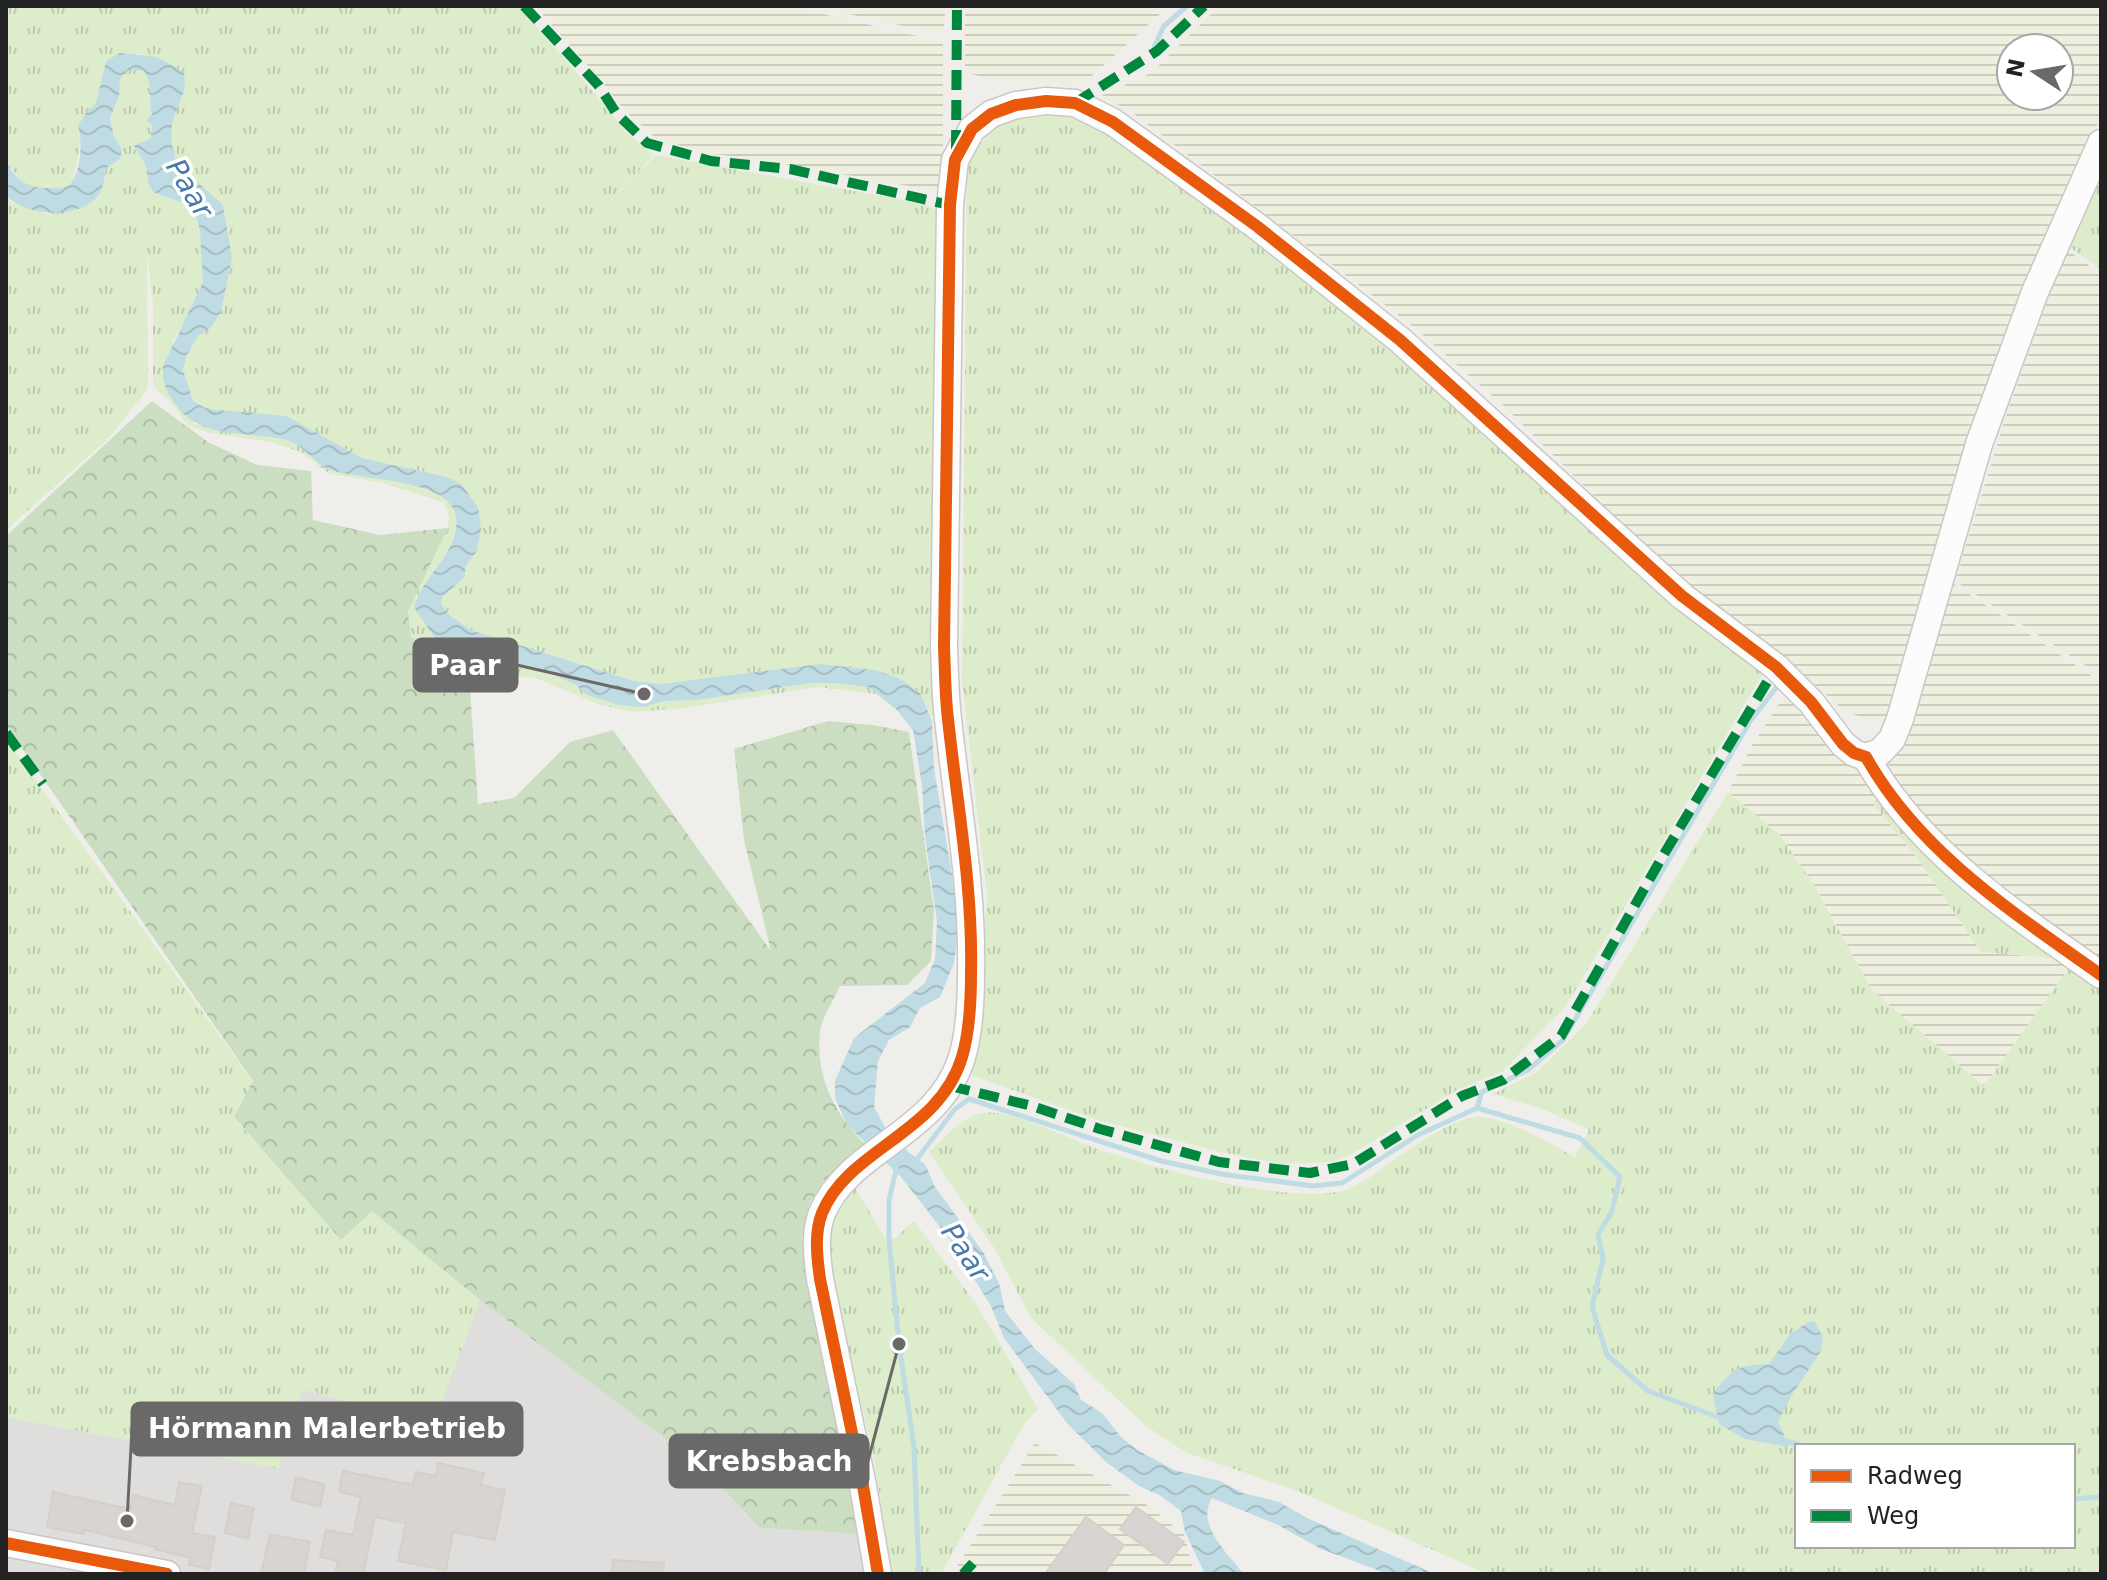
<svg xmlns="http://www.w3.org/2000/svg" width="2107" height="1580" viewBox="0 0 2107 1580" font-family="'DejaVu Sans',sans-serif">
  <defs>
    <pattern id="farmland-rules" width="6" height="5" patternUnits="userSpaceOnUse" patternTransform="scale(2)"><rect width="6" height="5" fill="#efefdf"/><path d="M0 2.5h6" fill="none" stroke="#cdcdbf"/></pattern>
    <pattern id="grass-tufts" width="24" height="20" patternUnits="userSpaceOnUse" patternTransform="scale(2)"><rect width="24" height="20" fill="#ddeccb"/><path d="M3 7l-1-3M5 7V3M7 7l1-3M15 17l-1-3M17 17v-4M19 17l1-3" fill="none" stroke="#bdcaae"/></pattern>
    <pattern id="forest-crowns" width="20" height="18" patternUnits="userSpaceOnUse" patternTransform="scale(2)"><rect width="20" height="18" fill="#cbdec1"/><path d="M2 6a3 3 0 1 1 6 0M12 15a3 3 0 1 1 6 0" fill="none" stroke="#aebea6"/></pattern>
    <pattern id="water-waves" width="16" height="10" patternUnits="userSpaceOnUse" patternTransform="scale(2)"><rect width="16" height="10" fill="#bfdbe3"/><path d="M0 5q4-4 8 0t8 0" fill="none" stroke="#a4bcc2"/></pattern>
  </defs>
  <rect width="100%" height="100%" fill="#f0eeeb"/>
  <!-- residential -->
  <path fill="#dfdedc" d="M 480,1300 L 700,1465 L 760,1528 L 861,1534 L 868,1574 L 6,1574 L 6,1417 L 278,1468 L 302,1389 L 433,1424 Z"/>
  <!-- farmland -->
  <g fill="url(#farmland-rules)" fill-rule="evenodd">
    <path d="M 535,6 L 789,6 L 943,42 L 943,192 L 757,159 L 712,154 L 657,139 L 625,111 L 604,84 Z"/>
    <path d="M 811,6 L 946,6 L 943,34 L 904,26 Z"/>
    <path d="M 965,6 L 1169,6 L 1084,83 L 1019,84 L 965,73 Z"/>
    <path d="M 1219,6 L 2101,6 L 2101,117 L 2072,176 L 2027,287 L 1887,719 L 1881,723 L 1846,712 L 1786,659 L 1701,595 L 1606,508 L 1504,406 L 1411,325 L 1126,108 L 1099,97 L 1151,73 ZM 2011,48 L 2059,48 L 2059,96 L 2011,96 Z"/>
    <path d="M 2066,249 L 2101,274 L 2101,676 L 1955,581 L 2007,413 Z"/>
    <path d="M 1952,583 L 2101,682 L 2101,961 L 1996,887 L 1886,780 L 1890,757 L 1907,731 L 1924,687 Z"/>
    <path d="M 1789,688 L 1877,791 L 1874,805 L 1918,859 L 1981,952 L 2063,959 L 2071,965 L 1984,1086 L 1872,990 L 1814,885 L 1779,834 L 1728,792 L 1751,747 Z"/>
    <path d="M 1035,1443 L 1149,1506 L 1185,1536 L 1194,1574 L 952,1574 Z"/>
  </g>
  <!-- grass -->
  <g fill="url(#grass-tufts)" fill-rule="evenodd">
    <path d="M 6,6 L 518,6 L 590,88 L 627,133 L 654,155 L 596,216 L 656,155 L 925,204 L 945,214 L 940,716 L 930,716 L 920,693 L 900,679 L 820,664 L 661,684 L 634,681 L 471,630 L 449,615 L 441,604 L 442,597 L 477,551 L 447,477 L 362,458 L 286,417 L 207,409 L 193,401 L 183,371 L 187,355 L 198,336 L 211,327 L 220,312 L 232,258 L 223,205 L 186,172 L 175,158 L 171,139 L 172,123 L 185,88 L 139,53 L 100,86 L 96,103 L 86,113 L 73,181 L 66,187 L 40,189 L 24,185 L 6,161 Z"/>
    <path d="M 143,70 C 154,85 148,97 152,114 L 146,121 L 152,125 L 151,138 L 134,147 L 146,166 L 148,183 L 153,192 L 194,207 C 199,228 207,263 202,284 C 197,304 183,323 173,341 L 194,424 C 224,431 256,432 285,439 C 303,444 313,464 330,469 C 357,478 452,481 456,516 C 460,553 422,574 414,608 L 436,638 L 466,653 L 536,667 L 577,685 L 587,695 L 642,707 L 665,701 L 698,700 L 810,683 L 836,683 L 868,687 L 877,694 L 818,687 L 685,708 L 632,712 L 601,705 L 533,677 L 469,675 L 411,637 L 408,611 L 448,528 L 449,517 L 445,503 L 380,482 L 330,474 L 301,452 L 271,442 L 212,433 L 188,426 L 169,400 L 153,387 L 153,304 L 147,253 L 148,388 L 110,437 L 6,530 L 6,196 L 14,204 L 48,214 L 104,182 L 106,168 L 119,159 L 122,150 L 113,134 L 109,118 L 119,96 L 120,79 L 127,71 Z"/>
    <path d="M 1031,108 L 1082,116 L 1145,150 L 1394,348 L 1763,673 L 1566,1006 L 1503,1071 L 1457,1090 L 1350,1155 L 1332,1162 L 1280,1164 L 1221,1152 L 1101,1121 L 971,1075 L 985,1000 L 983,953 L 987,896 L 962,681 L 967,161 L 994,127 Z"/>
    <path d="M 2101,171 L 2101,269 L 2066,245 Z"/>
    <path d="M 6,739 L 253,1082 L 234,1118 L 341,1240 L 372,1210 L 480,1300 L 433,1425 L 302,1389 L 278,1468 L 6,1417 Z"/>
    <path d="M 1877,791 L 2063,959 L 1981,952 L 1918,859 L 1874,805 Z"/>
    <path d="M 1728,792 L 1779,834 L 1814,885 L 1872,990 L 1984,1086 L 2071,965 L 2101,986 L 2101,1574 L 1488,1574 L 1295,1490 L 1187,1453 L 1146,1426 L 1031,1318 L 993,1246 L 929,1152 C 945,1138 961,1117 983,1113 C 1009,1109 1066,1137 1092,1147 C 1145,1166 1296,1208 1348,1189 C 1366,1182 1383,1167 1399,1156 C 1418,1144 1458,1115 1480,1117 C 1512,1120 1547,1142 1575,1157 L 1589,1129 L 1542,1109 L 1493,1094 L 1537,1072 L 1586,1024 ZM 1797,1446 L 2073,1446 L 2073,1546 L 1797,1546 Z"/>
    <path d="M 855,1188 L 885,1238 L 895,1238 L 914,1221 L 977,1305 L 1038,1409 L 1024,1424 L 941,1574 L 892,1574 L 873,1453 L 832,1284 L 827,1243 L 836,1211 Z"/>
  </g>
  <!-- forest -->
  <path fill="url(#forest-crowns)" d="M 152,401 L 208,442 L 257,465 L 311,471 L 313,520 L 380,535 L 448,528 L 408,611 L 411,637 L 469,675 L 478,804 L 514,798 L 570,742 L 613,730 L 771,951 L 744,840 L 734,749 L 828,721 L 873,725 L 909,732 L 934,910 L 931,961 L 907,985 L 840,986 C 834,1000 822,1017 820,1032 C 815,1078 836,1117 869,1148 L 823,1181 L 809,1205 L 802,1237 L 861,1534 L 760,1528 L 700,1465 L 480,1300 L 372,1211 L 341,1240 L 234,1117 L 253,1081 L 6,725 L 6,536 Z"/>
  <!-- water -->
  <g fill="url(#water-waves)">
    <path d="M 120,53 L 157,57 L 184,72 L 185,88 L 172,123 L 171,139 L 175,158 L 186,172 L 223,205 L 232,258 L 221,312 L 211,327 L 198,336 L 187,355 L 183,370 L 193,401 L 207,409 L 286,416 L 362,458 L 447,477 L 461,484 L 478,507 L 481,529 L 477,551 L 465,567 L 465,577 L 442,597 L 441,604 L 449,615 L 471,630 L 634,681 L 661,684 L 820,664 L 875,670 L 900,679 L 920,693 L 932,721 L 934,769 L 952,875 L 958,932 L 954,963 L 940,997 L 920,1008 L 910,1027 L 889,1040 L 878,1061 L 874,1107 L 885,1127 L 905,1144 L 907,1151 L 925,1164 L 935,1187 L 983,1252 L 999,1283 L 1005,1311 L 1035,1349 L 1074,1384 L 1081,1400 L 1102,1413 L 1121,1437 L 1137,1450 L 1174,1470 L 1220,1481 L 1243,1493 L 1279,1502 L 1309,1519 L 1435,1574 L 1388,1574 L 1321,1549 L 1276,1524 L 1212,1498 C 1195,1524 1228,1554 1244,1574 L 1205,1574 L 1185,1532 L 1181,1511 L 1161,1496 L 1139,1486 L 1106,1462 L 1067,1423 L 1004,1338 L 991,1306 L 950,1240 L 902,1178 L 847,1125 L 835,1098 L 835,1081 L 854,1038 L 925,983 L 935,959 L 937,922 L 925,837 L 922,786 L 913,730 L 897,710 L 868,687 L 836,683 L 810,683 L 698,700 L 665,701 L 642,707 L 619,705 L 587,695 L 576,685 L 536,667 L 466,653 L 436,639 L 414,608 C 422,574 461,553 456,516 C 450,478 355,480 328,469 C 312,462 304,444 283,439 C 245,431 200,439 176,405 C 166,392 162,382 163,366 L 203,282 L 200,232 L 194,207 L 153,192 L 148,183 L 146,166 L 134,146 L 151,138 L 152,125 L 146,121 L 152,114 C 148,97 154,85 143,70 L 127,71 L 120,79 L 119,96 L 110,118 L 113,134 L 122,150 L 120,159 L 106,168 C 105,178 103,191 96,198 C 73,220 27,216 6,196 L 6,161 C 17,182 29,189 53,188 C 59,187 66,189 71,183 C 81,171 83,141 78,126 L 86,113 L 96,103 L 106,61 Z"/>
    <path d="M 1810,1321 L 1815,1322 L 1823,1337 L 1821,1351 L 1793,1393 L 1778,1421 L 1789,1447 L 1745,1439 L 1719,1424 L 1713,1394 C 1732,1369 1737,1365 1769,1364 L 1790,1334 Z"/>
  </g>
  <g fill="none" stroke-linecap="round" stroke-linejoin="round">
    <!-- stream -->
    <g stroke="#bfdbe3" stroke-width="5">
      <path d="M 1154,47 L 1164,26 L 1187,6"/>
      <path d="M 1477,1108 L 1482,1092 L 1528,1070 L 1563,1040 L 1751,720 L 1780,683"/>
      <path d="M 914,1163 L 955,1109 L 969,1099 L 1161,1161 L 1221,1174 L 1313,1186 L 1342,1183 L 1418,1135 L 1477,1108 L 1580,1138 L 1620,1177 L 1612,1211 L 1598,1235 L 1603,1258 L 1592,1307 L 1607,1355 L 1648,1391 L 1723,1419"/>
      <path d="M 897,1166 L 889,1200 L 889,1239 L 899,1344 L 914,1447 L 919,1574"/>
      <path d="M 1782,1440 L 1804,1446"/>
      <path d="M 2073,1499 L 2101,1497"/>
    </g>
  </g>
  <!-- building -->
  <g fill="#d7d4d2" stroke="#d3d0cc" stroke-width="2">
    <path d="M 438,1463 L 484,1473 L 481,1485 L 505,1490 L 495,1540 L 453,1532 L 446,1570 L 398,1561 L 406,1523 L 375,1517 L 363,1574 L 335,1574 L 338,1561 L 320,1557 L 326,1530 L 353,1535 L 361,1497 L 339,1492 L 343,1471 L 413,1485 L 416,1472 L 436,1476 Z"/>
    <path d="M 296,1478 L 325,1484 L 320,1506 L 291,1500 Z"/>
    <path d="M 179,1482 L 202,1486 L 192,1533 L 215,1537 L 209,1569 L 189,1565 L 191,1558 L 155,1549 L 156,1547 L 85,1530 L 84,1534 L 47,1527 L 53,1492 L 130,1509 L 133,1495 L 175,1505 Z"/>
    <path d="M 231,1503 L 254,1508 L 248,1538 L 225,1533 Z"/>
    <path d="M 1136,1507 L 1184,1542 L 1168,1564 L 1120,1529 Z"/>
    <path d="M 1086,1517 L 1124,1545 L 1104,1574 L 1045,1574 Z"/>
    <path d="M 270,1534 L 310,1542 L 304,1574 L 261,1574 Z"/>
    <path d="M 613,1560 L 664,1563 L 663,1574 L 612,1574 Z"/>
  </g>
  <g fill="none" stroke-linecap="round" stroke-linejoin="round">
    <defs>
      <g id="minor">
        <path d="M 1866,757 C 1919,852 2015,914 2101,975"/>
        <path d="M 6,1543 L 167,1574"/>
        <path d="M 878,1574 L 863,1486 L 820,1279 C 817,1257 814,1234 822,1213 C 849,1148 939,1134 962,1057 C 970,1031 971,1000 971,973 C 973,887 957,804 948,719 C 945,695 945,670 944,646 L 950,205 L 955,160 L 972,129 L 991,114 L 1016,105 L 1046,101 L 1075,103 L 1113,122 L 1258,227 L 1400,340 L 1682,596 L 1776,667 L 1811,702 L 1843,744 L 1854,753 L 1866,757 L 1880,752 L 1892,739 L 1900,719 L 1979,444 L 2035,292 L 2101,143"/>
      </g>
    </defs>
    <!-- minor casing -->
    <use href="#minor" stroke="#c9c8c7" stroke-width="29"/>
    <!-- minor -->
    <use href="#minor" stroke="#fdfcfc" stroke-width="26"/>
    <!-- quiet -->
    <g stroke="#00873e" stroke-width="10" stroke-dasharray="20 10" stroke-linecap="butt">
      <path d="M 524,6 L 599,86 L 616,113 L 647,143 L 711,161 L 790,169 L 950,205"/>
      <path d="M 1075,103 L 1157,51 L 1204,6"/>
      <path d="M 956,150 L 957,6"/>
      <path d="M 6,733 L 43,784"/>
      <path d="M 950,1086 L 1032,1106 L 1100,1129 L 1219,1162 L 1310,1173 L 1353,1164 L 1462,1096 L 1503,1080 L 1561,1036 L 1661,859 L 1776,667"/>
      <path d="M 963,1574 L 973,1563"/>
    </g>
    <defs>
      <g id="cycleway">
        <path d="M 6,1543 L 167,1574"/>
        <path d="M 878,1574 L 863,1486 L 820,1279 C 817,1257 814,1234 822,1213 C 849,1148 939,1134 962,1057 C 970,1031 971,1000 971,973 C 973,887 957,804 948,719 C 945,695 945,670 944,646 L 950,205 L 955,160 L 972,129 L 991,114 L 1016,105 L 1046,101 L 1075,103 L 1113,122 L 1258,227 L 1400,340 L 1682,596 L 1776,667 L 1811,702 L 1843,744 L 1854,753 L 1866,757 C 1919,852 2015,914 2101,975"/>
      </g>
    </defs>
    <!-- cycleway casing -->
    <use href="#cycleway" stroke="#fff" stroke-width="17"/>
    <!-- cycleway -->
    <use href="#cycleway" stroke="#e8590c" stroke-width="12"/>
  </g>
  <g text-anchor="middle" stroke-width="7" stroke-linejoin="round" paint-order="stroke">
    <!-- water labels -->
    <g font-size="28" font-style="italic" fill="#4a7aab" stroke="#fff">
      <text transform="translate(190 188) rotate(59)" y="10">Paar</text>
      <text transform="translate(966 1252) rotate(56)" y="10">Paar</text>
    </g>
  </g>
  <!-- callouts -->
  <path fill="none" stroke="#6a6968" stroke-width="3" d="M644 694L517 665M127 1521L132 1429M899 1344L868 1461"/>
  <g fill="#6a6968" stroke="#fff" stroke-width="3">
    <circle cx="644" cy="694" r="8"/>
    <circle cx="127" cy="1521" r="8"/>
    <circle cx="899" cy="1344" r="8"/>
  </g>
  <g fill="#6a6968" stroke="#6a6968" stroke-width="3">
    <rect x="414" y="639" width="103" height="52" rx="8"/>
    <rect x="132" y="1403" width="390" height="52" rx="8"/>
    <rect x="670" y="1435" width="198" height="52" rx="8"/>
  </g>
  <g font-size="28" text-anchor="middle" font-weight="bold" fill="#fff">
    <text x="465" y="675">Paar</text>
    <text x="327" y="1438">Hörmann Malerbetrieb</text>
    <text x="769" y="1471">Krebsbach</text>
  </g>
  <!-- border -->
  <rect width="2107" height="1580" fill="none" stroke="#222222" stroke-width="16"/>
  <!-- legend -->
  <rect x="1795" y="1444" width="280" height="104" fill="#ffffff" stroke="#a7a7a7" stroke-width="2"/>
  <rect x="1811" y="1470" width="40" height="12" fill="#e8590c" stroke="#a7a7a7" stroke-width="2"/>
  <text x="1867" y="1484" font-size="24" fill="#222222">Radweg</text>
  <rect x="1811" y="1510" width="40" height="12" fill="#00873e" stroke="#a7a7a7" stroke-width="2"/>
  <text x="1867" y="1524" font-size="24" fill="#222222">Weg</text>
  <!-- north arrow -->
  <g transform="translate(2035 72) rotate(282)"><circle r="38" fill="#ffffff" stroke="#a7a7a7" stroke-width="2"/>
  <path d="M0-6L14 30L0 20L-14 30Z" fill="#6a6968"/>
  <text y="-12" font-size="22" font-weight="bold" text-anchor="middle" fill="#222222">N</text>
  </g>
</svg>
